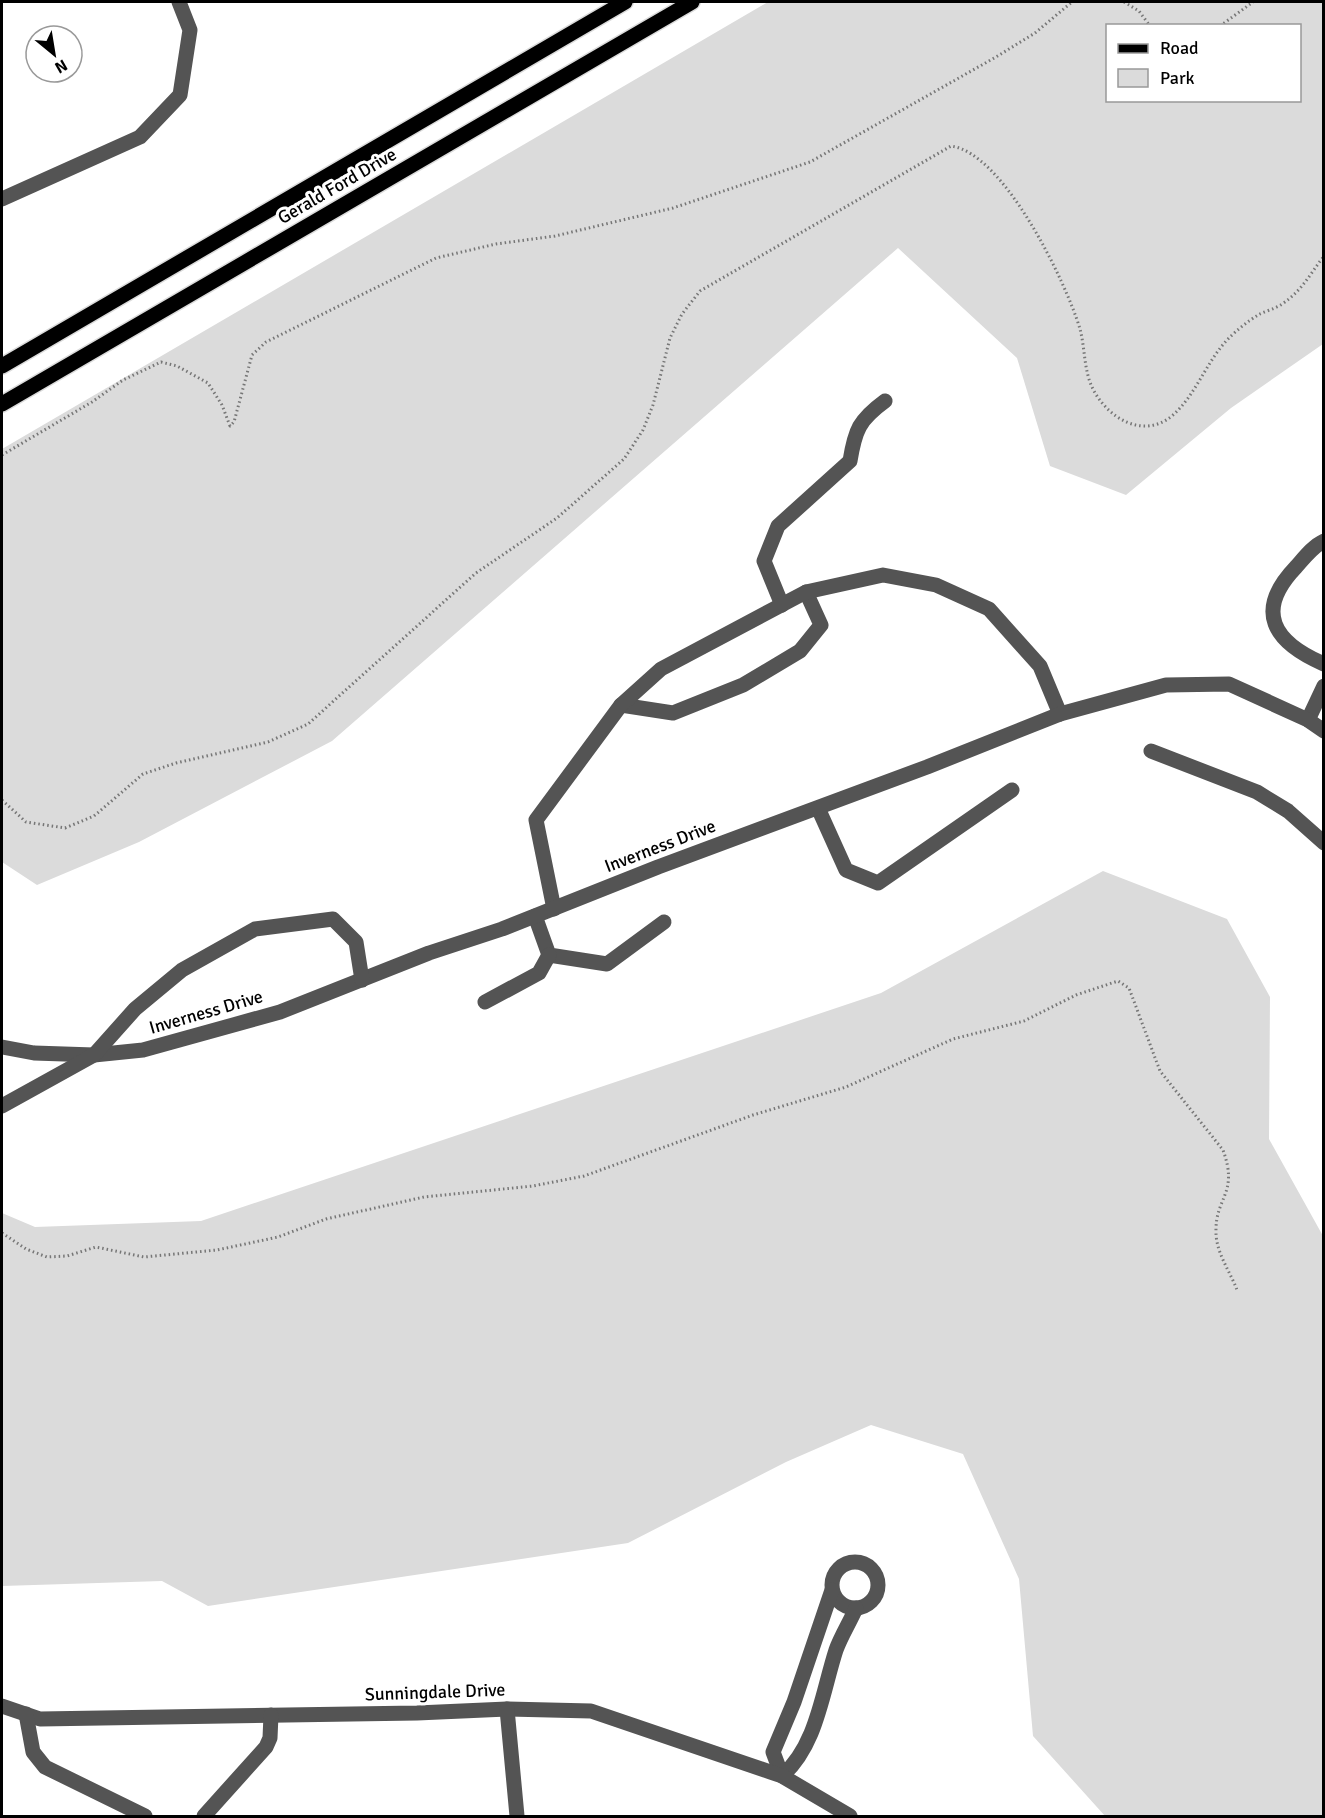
<svg xmlns="http://www.w3.org/2000/svg" width="1325" height="1818" viewBox="0 0 1325 1818" font-family="Signika,sans-serif">
  <rect width="100%" height="100%" fill="#fff"/>
  <!-- green -->
  <g fill="#dbdbdb" fill-rule="evenodd">
    <path d="M 768,2 L 1323,2 L 1323,344 L 1231,408 L 1126,495 L 1050,466 L 1017,358 L 898,248 L 332,741 L 139,842 L 37,885 L 2,862 L 2,449 ZM 1108,26 L 1300,26 L 1300,100 L 1108,100 Z"/>
    <path d="M 1103,871 L 1227,919 L 1270,997 L 1269,1139 L 1323,1236 L 1323,1816 L 1105,1816 L 1033,1736 L 1019,1579 L 963,1454 L 871,1425 L 786,1462 L 628,1543 L 208,1606 L 162,1581 L 2,1586 L 2,1213 L 35,1227 L 201,1221 L 881,993 Z"/>
  </g>
  <g fill="none" stroke-linecap="round" stroke-linejoin="round">
    <defs>
      <g id="major">
        <path d="M 2,366 L 625,2"/>
        <path d="M 2,404 L 692,2"/>
      </g>
    </defs>
    <!-- major casing -->
    <use href="#major" stroke="#dbdbdb" stroke-width="18"/>
    <!-- path -->
    <g stroke="#767676" stroke-width="3" stroke-dasharray="1.5 3" stroke-linecap="butt">
      <path d="M 1124,2 L 1139,11 L 1150,26"/>
      <path d="M 1220,26 L 1253,2"/>
      <path d="M 2,455 L 92,402 L 123,380 L 161,362 L 177,366 L 208,383 L 222,405 L 230,426 L 234,422 L 252,355 L 266,342 L 436,258 L 496,244 L 555,236 L 673,208 L 810,162 L 996,57 L 1035,33 L 1072,2"/>
      <path d="M 2,800 L 26,822 L 65,828 L 94,816 L 143,774 L 176,763 L 268,742 L 308,724 L 476,573 L 557,518 L 624,459 L 643,430 L 653,405 L 670,338 L 682,314 L 700,291 L 951,146 C 1004,153 1066,282 1080,329 C 1085,348 1084,370 1092,387 C 1106,417 1143,441 1173,415 C 1196,395 1207,360 1229,338 C 1237,330 1248,321 1258,315 C 1265,311 1275,309 1282,304 C 1302,291 1310,274 1324,256"/>
      <path d="M 2,1233 L 26,1249 L 47,1257 L 67,1256 L 96,1247 L 144,1257 L 217,1250 L 278,1237 L 326,1219 L 424,1197 L 533,1186 L 584,1176 L 753,1115 L 846,1087 L 953,1039 L 1024,1021 L 1076,995 L 1118,981 L 1129,988 L 1160,1071 L 1223,1150 C 1239,1194 1215,1197 1216,1232 C 1216,1253 1230,1271 1237,1290"/>
    </g>
    <!-- minor -->
    <g stroke="#545454" stroke-width="15">
      <path d="M 2,199 L 140,137 L 180,95 L 190,30 L 179,2"/>
      <path d="M 1324,541 C 1313,546 1304,558 1296,567 C 1254,611 1273,642 1324,664"/>
      <path d="M 782,605 L 764,561 L 778,526 L 850,461 C 855,430 859,420 885,401"/>
      <path d="M 621,705 L 673,713 L 743,685 L 800,651 L 821,625 L 806,592"/>
      <path d="M 1308,720 L 1324,686"/>
      <path d="M 1151,751 L 1257,792 L 1288,811 L 1324,843"/>
      <path d="M 818,808 L 846,870 L 878,883 L 1012,790"/>
      <path d="M 554,909 L 536,820 L 621,705 L 661,669 L 806,592 L 883,575 L 936,585 L 989,609 L 1040,666 L 1060,714"/>
      <path d="M 535,916 L 549,955 L 607,964 L 664,922"/>
      <path d="M 485,1002 L 539,973 L 549,955"/>
      <path d="M 2,1047 L 34,1053 L 94,1055 L 143,1050 L 280,1012 L 429,953 L 502,929 L 658,867 L 927,767 L 1060,714 L 1166,685 L 1229,684 L 1308,720 L 1324,731"/>
      <path d="M 2,1106 L 94,1055 L 135,1009 L 182,970 L 255,929 L 333,919 L 356,942 L 362,980"/>
      <circle cx="855" cy="1585" r="23"/>
      <path d="M 832,1590 L 794,1702 L 773,1752 L 782,1776 C 817,1745 822,1693 836,1650 C 841,1636 850,1622 856,1608"/>
      <path d="M 2,1706 L 40,1719 L 417,1713 L 507,1709 L 591,1711 L 782,1776 L 850,1816"/>
      <path d="M 507,1709 L 517,1816"/>
      <path d="M 26,1714 L 33,1752 L 45,1767 L 145,1816"/>
      <path d="M 204,1816 L 266,1747 L 270,1738 L 271,1715"/>
    </g>
    <!-- major -->
    <use href="#major" stroke="#000" stroke-width="15"/>
  </g>
  <g text-anchor="middle" stroke-width="6" stroke-linejoin="round" paint-order="stroke">
    <!-- street labels -->
    <g font-size="18" fill="#000" stroke="#fff">
      <text transform="translate(337 186) rotate(-30)" y="6">Gerald Ford Drive</text>
      <text transform="translate(660 846) rotate(-21)" y="6">Inverness Drive</text>
      <text transform="translate(206 1012) rotate(-16)" y="6">Inverness Drive</text>
      <text transform="translate(435 1692) rotate(-2)" y="6">Sunningdale Drive</text>
    </g>
  </g>
  <!-- border -->
  <rect width="1325" height="1818" fill="none" stroke="#000000" stroke-width="6"/>
  <!-- legend -->
  <rect x="1106" y="24" width="195" height="78" fill="#ffffff" stroke="#999999" stroke-width="1.5"/>
  <rect x="1118" y="44" width="30" height="9" fill="#000000" stroke="#999999" stroke-width="1.5"/>
  <text x="1160" y="54" font-size="18" fill="#000000">Road</text>
  <rect x="1118" y="69" width="30" height="18" fill="#dbdbdb" stroke="#999999" stroke-width="1.5"/>
  <text x="1160" y="84" font-size="18" fill="#000000">Park</text>
  <!-- north arrow -->
  <g transform="translate(54 54) rotate(150)"><circle r="28" fill="#ffffff" stroke="#999999" stroke-width="1.5"/>
  <path d="M0-4.5L10 22L0 15L-10 22Z" fill="#000000"/>
  <text y="-9" font-size="16" font-weight="bold" text-anchor="middle" fill="#000000">N</text>
  </g>
</svg>
